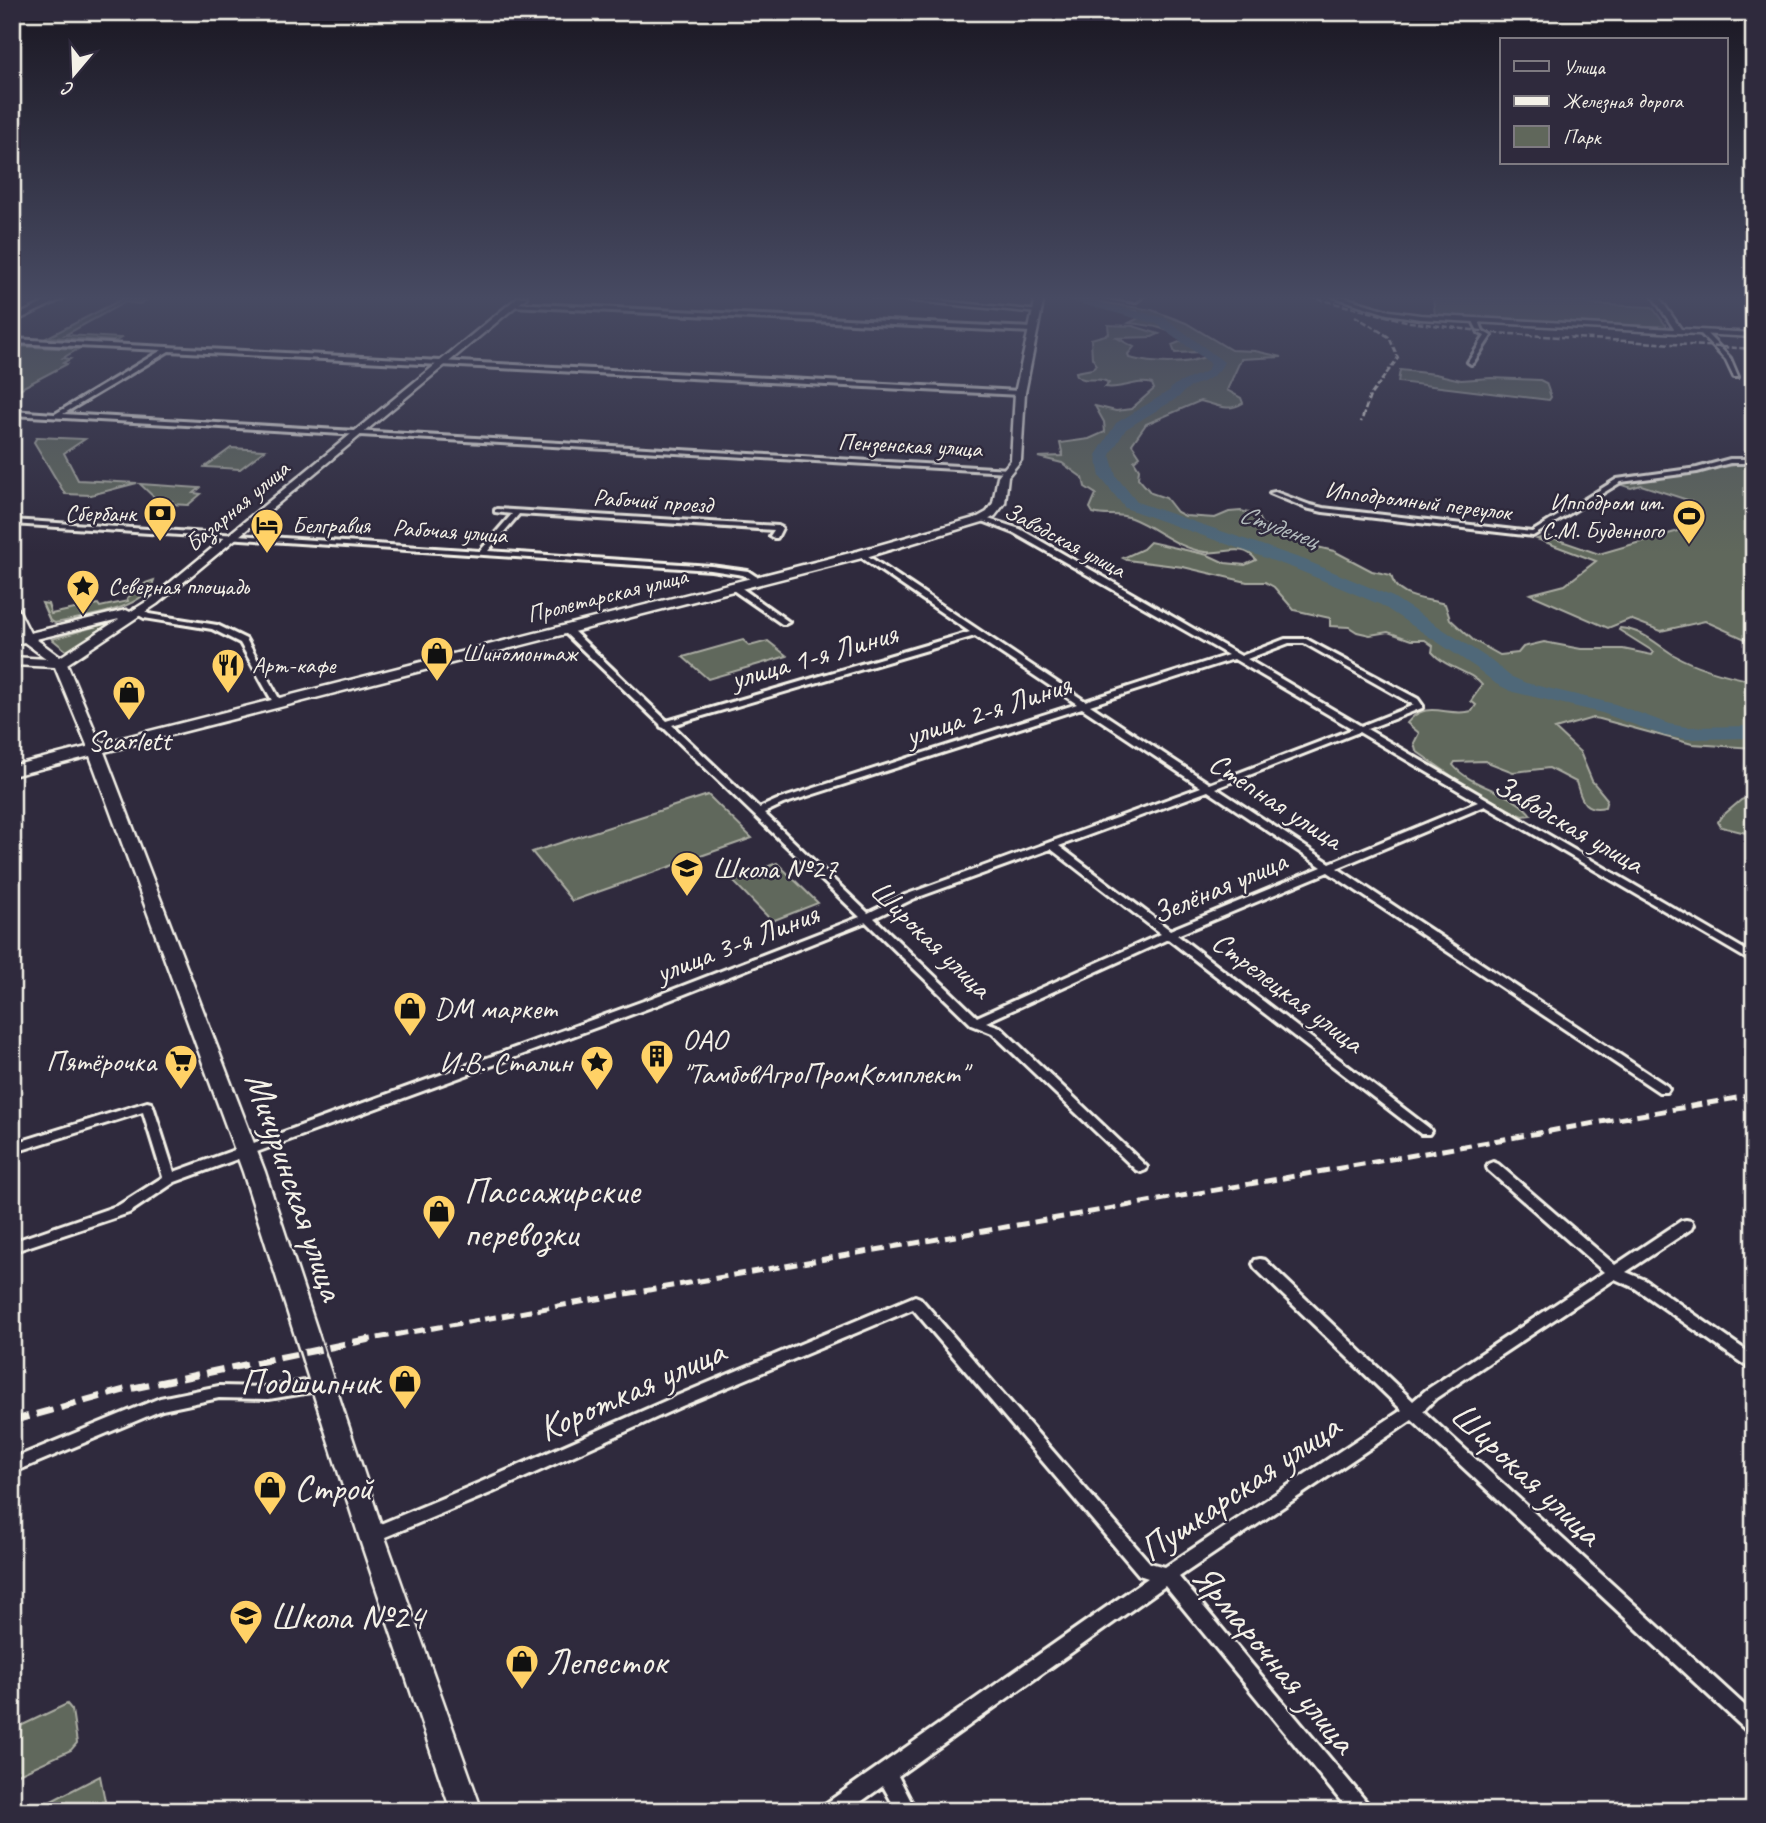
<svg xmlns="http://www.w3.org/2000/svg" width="1766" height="1823" viewBox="0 0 1766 1823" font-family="Caveat,sans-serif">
  <rect width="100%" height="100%" fill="#2f2a3d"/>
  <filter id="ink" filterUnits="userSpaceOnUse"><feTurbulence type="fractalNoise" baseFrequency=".0143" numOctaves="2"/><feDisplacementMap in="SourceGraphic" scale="14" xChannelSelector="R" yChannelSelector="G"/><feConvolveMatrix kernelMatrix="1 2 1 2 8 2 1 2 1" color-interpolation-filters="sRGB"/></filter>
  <g filter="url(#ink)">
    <!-- green -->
    <g fill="#60675b" stroke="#aaaca2" stroke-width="2">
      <path d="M 1067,297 L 1152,310 L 1186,323 L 1231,350 L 1255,351 L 1282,357 L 1241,359 L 1227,390 L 1241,398 L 1243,403 C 1227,413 1216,404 1200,401 L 1146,424 L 1132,444 L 1140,456 L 1134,461 L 1139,469 L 1138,478 L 1151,493 L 1166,498 L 1177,512 L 1185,516 L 1215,518 L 1229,512 L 1241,511 L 1257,515 L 1262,525 L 1281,529 L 1309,545 L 1334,551 L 1372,571 L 1391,575 C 1396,600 1427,598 1445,604 L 1450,619 L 1473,640 L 1500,655 L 1518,653 L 1523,647 L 1544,642 L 1581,649 L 1623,649 L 1652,655 L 1654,652 L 1619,630 L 1620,628 C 1643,630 1656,644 1674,655 C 1697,668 1728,676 1754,681 L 1754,748 L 1692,744 L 1600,719 L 1593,718 L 1555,729 L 1580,752 L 1592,781 L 1607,799 L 1605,807 C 1582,812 1581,797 1576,782 L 1549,768 L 1513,772 L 1485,761 L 1455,762 L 1453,765 C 1471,788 1515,792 1531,815 L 1523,816 L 1486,800 L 1416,751 L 1414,743 L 1419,733 L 1407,723 C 1427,698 1447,718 1472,711 L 1476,705 L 1471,701 L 1482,685 C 1470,670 1446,669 1432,652 L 1433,646 L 1425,640 L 1411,640 L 1388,632 L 1370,635 L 1357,632 L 1349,627 L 1330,626 L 1330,618 L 1294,610 L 1274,587 L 1265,582 L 1247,582 L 1183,567 L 1127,560 L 1123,558 L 1143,549 L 1150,542 L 1208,555 L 1225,563 L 1245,565 L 1256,560 C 1243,542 1223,555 1205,552 C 1176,548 1157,528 1131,518 C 1118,513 1105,517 1093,513 L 1090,508 L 1096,494 L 1085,487 L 1083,478 L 1062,463 L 1038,457 L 1063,456 L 1060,443 L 1089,439 L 1105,432 L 1104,422 L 1095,406 L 1116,411 L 1131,409 L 1154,389 L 1152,384 C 1137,379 1122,390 1105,387 L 1109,383 C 1099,375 1086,384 1077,376 L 1076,372 L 1092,369 L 1097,365 L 1092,358 L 1091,339 L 1109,334 L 1108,325 L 1133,326 L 1159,334 L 1152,337 L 1117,338 L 1134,347 L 1128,354 L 1129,358 C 1153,364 1187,366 1209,355 L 1200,352 L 1175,353 L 1172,345 L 1182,341 C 1171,327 1146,325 1129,323 L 1141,317 L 1137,311 L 1107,309 Z"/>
      <path d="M 1433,297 L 1581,297 L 1586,304 L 1652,307 L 1667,327 L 1435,315 Z"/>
      <path d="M 122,299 L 145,301 L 139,304 L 125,302 L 65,335 L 121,338 L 116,341 L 48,337 Z"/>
      <path d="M 12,346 L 78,349 L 63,358 L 70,359 L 63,363 L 67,364 L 12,393 Z"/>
      <path d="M 1400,370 L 1435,374 L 1461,380 L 1491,378 L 1540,380 L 1546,383 L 1551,397 L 1549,400 L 1398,382 Z"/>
      <path d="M 37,437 L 85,439 L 64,453 L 78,480 L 137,483 L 91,495 L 65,494 L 34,442 Z"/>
      <path d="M 231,448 L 265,450 L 240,469 L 205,467 Z"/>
      <path d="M 1754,462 L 1754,643 L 1705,621 L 1661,631 L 1630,619 L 1608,628 L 1530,594 L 1565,585 L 1596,561 L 1537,539 L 1547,536 L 1599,554 L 1675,532 L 1702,519 L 1691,501 L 1641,485 L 1631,488 L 1619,484 Z"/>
      <path d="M 140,484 L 200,488 L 194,493 L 201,494 L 188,505 L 170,504 L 172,501 L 157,500 Z"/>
      <path d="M 154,580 C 146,610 82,617 55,623 L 50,621 L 42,603 L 48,604 L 51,614 L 98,604 L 100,607 L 128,601 L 127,598 L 146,583 Z"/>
      <path d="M 104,624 L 109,625 L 68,652 L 52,639 Z"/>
      <path d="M 743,640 L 750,646 L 768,641 L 787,656 L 708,679 L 683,657 Z"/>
      <path d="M 1754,794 L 1754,835 L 1721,827 L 1718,822 L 1720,818 L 1741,800 Z"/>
      <path d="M 708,795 L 752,838 L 572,901 L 532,852 Z"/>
      <path d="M 777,863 L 818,903 L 772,921 L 732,880 Z"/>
      <path d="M 67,1704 L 72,1710 L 77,1743 L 71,1750 L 12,1777 L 12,1730 Z"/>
      <path d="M 100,1776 L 107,1811 L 32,1811 Z"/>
    </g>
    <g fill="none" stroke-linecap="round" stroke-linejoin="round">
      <!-- river -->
      <path fill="#4f6879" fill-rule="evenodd" d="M 1056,297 L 1077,297 L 1165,318 L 1224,362 C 1213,386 1193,379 1179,397 L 1126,429 L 1110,455 L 1116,476 L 1137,502 L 1305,560 L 1393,597 L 1489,659 L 1510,676 L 1526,683 L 1615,704 L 1669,724 L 1686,727 L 1754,726 L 1754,738 L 1686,739 L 1665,736 L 1602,713 L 1513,692 L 1496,684 L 1475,667 L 1381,605 L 1293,568 L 1125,508 L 1100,477 L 1096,455 L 1116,423 L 1169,391 L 1174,385 L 1207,371 L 1210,363 L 1157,324 Z"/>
      <defs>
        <g id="minor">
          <path d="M 1107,297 L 1142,297 L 1135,302 Z"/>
          <path d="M 514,303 L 1032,328 L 1035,330 L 1032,332 L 512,306 Z"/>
          <path d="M 1476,319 L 1479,321 L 1483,331 L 1491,336 L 1473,363 L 1471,364 L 1468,362 L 1485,336 L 1479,333 L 1473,321 Z"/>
          <path d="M 1701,332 L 1705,332 L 1730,358 L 1738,377 L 1734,377 L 1726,360 L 1701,334 Z"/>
          <path d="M 12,339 L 1020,391 L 1023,393 L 1020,395 L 169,351 L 63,414 L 1010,469 L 1010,471 L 1008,472 L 12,415 L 12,411 L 55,414 L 162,350 L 12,343 Z"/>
          <path d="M 1730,459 L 1754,459 L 1754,463 L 1730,463 L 1697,472 L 1621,482 L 1533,536 L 1323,512 L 1306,508 L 1270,493 L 1275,492 L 1310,505 L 1323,508 L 1532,532 L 1617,479 L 1697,468 Z"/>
          <path d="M 497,509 L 778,526 L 782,528 L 777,538 L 774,538 L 770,536 L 774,530 L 519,514 L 488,551 L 711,566 L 748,571 L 760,579 L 761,581 L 757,583 L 743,575 L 711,570 L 12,524 L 12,520 L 480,551 L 512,514 L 495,512 L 495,510 Z"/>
          <path d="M 982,517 L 1020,529 L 1241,656 L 1285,639 L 1306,639 L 1418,699 L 1423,706 L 1422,708 L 1367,729 L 1754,955 L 1754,963 L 1485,806 L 1337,868 L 1667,1086 L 1669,1089 L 1667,1092 L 1659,1092 L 1328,872 L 1177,935 L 1429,1128 L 1431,1131 L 1429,1134 L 1421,1134 L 1168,939 L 986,1022 L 1000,1027 L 1147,1167 L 1146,1170 L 1141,1172 L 1136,1170 L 992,1033 L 972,1025 L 866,922 L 657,1005 L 175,1182 L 129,1213 L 12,1252 L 12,1242 L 119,1205 L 163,1177 L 143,1112 L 12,1153 L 12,1144 L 147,1102 L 151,1103 L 153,1106 L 174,1172 L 649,999 L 860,917 L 664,728 L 661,727 L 660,724 L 563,631 L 563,627 L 569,627 L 667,721 L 970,632 L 859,556 L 859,552 L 862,552 L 1085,701 L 1228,655 L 1014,533 L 980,520 L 980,518 ZM 975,636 L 1077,704 L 777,800 L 759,808 L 672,725 ZM 1289,643 L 1304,643 L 1414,705 L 1361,726 L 1247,659 ZM 1234,659 L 1353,729 L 1210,784 L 1090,705 ZM 1082,708 L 1201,787 L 905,895 L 868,913 L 764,813 L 783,804 ZM 1359,732 L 1478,802 L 1330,863 L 1216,788 ZM 1208,791 L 1322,867 L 1170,930 L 1059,846 ZM 1051,849 L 1161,934 L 977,1017 L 874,918 L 913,899 Z"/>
          <path d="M 730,584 L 736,584 L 789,622 L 785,624 L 782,624 L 730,588 Z"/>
          <path d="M 135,609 L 141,609 L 149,614 L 217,625 L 246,639 L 281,702 L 280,704 L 274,704 L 240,643 L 212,629 L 144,618 L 135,613 Z"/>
          <path d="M 1493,1162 L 1498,1164 L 1615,1265 L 1681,1221 L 1686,1220 L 1691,1221 L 1693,1225 L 1691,1229 L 1626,1272 L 1645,1280 L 1754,1356 L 1754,1370 L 1749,1368 L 1635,1288 L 1615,1279 L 1436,1398 L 1423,1411 L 1754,1714 L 1754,1735 L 1748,1732 L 1412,1420 L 1179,1577 L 1368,1804 L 1370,1811 L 1349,1811 L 1165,1586 L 898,1776 L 916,1811 L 897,1811 L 883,1786 L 848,1811 L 823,1811 L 825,1804 L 1148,1578 L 1139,1575 L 913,1309 L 682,1406 L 493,1492 L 378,1540 L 372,1542 L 366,1540 L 364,1535 L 366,1530 L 481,1482 L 672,1398 L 915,1296 L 920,1298 L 1150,1563 L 1165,1567 L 1402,1410 L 1255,1268 L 1253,1264 L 1255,1260 L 1260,1259 L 1265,1260 L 1413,1401 L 1426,1390 L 1604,1272 L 1488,1170 L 1487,1167 L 1488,1164 Z"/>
          <path d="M 323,1378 L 328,1380 L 330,1384 L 328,1388 L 323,1390 L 269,1399 L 219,1398 L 162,1410 L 12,1473 L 12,1459 L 160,1398 L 219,1386 L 269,1387 Z"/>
        </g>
        <g id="tertiary">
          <path d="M 873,297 L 901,297 L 1041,311 L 1038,313 Z"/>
          <path d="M 1334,297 L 1344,297 L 1390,311 L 1420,315 L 1674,329 L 1653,297 L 1659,297 L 1681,329 L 1754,333 L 1754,337 L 1420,319 L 1387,314 Z"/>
        </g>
        <g id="secondary">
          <path d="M 56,297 L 66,297 L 12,323 L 12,318 Z"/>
          <path d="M 518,297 L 527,297 L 157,604 L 67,664 L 103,750 L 101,753 L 91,753 L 89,750 L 55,667 L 12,665 L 12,657 L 47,659 L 24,642 L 12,645 L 12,637 L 20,636 L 12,621 L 12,606 L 18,609 L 30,633 L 126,610 L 130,612 L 149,600 ZM 119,619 L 60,657 L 36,639 Z"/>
        </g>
        <path id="primary" d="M 1036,297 L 1044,297 L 1025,393 L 1021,460 L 1008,476 L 1005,503 L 995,516 L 986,521 L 866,557 L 104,752 L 265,1172 L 386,1540 L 482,1811 L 451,1811 L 360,1540 L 243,1172 L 90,756 L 12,776 L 12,766 L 858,551 L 978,517 L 987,512 L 993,503 L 998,476 L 1011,460 L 1015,393 Z"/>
      </defs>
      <!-- minor casing -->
      <use href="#minor" stroke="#f4f1e8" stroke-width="6"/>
      <!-- tertiary casing -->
      <use href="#tertiary" stroke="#f4f1e8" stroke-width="5"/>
      <!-- secondary casing -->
      <use href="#secondary" stroke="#f4f1e8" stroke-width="5"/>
      <!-- primary casing -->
      <use href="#primary" stroke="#f4f1e8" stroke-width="5"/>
      <!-- minor -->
      <use href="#minor" fill="#2f2a3d" fill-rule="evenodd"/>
      <!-- tertiary -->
      <use href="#tertiary" fill="#2f2a3d" fill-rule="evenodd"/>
      <!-- secondary -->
      <use href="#secondary" fill="#2f2a3d" fill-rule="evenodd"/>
      <!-- primary -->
      <use href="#primary" fill="#2f2a3d" fill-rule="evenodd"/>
      <!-- rail-far2 -->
      <g stroke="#f4f1e8" stroke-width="2.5" stroke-dasharray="6 2.5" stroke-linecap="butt">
        <path d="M 1310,297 L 1410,322 L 1495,333 L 1754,349"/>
        <path d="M 1355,316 L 1389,337 L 1398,358 L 1370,396 L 1361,422"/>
      </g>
      <!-- rail-far1 -->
      <path stroke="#f4f1e8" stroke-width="5" stroke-dasharray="12 6" stroke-linecap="butt" d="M 360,1341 L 1754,1095"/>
      <!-- rail -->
      <path stroke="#f4f1e8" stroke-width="7" stroke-dasharray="17 8" stroke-linecap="butt" d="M 12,1421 L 124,1390 L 370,1339"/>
    </g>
  </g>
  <!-- sky -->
  <linearGradient id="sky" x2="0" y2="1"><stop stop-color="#1a1722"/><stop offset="0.54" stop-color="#474a62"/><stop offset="1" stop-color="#474a62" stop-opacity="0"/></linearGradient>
  <rect width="1766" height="552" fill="url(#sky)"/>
  <!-- icons -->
  <defs>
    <symbol id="bank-pin" viewBox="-11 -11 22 30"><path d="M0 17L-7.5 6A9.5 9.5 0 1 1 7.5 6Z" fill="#ffd166" stroke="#2f2a3d"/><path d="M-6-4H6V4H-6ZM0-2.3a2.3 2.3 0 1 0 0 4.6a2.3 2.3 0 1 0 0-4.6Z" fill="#111"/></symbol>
    <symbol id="stadium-pin" viewBox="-11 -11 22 30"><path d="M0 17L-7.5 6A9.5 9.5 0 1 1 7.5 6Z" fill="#ffd166" stroke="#2f2a3d"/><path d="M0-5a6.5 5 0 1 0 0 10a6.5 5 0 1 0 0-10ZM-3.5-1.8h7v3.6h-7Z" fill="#111"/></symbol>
    <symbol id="hotel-pin" viewBox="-11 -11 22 30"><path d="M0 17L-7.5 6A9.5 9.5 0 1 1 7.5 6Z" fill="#ffd166" stroke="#2f2a3d"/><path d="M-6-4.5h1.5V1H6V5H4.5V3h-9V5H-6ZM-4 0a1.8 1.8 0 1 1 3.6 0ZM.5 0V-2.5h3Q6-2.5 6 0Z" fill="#111"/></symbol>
    <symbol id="sight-pin" viewBox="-11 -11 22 30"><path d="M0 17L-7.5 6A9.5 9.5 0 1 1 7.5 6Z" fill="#ffd166" stroke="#2f2a3d"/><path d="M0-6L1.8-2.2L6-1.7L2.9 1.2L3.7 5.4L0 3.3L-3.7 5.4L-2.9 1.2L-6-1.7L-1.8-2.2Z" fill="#111"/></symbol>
    <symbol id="shop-pin" viewBox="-11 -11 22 30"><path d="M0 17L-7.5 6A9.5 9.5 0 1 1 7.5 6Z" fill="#ffd166" stroke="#2f2a3d"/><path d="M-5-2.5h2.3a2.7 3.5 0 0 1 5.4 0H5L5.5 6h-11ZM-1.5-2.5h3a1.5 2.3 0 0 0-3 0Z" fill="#111"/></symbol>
    <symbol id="restaurant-pin" viewBox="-11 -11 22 30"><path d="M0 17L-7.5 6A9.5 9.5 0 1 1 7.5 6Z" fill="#ffd166" stroke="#2f2a3d"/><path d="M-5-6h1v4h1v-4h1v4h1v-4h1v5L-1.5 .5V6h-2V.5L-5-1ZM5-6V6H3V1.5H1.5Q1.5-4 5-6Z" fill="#111"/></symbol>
    <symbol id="school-pin" viewBox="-11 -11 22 30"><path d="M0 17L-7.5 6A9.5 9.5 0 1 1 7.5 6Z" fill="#ffd166" stroke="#2f2a3d"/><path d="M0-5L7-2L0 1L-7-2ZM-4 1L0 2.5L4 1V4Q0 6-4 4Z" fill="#111"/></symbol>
    <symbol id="building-pin" viewBox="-11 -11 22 30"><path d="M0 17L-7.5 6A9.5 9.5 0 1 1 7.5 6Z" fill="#ffd166" stroke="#2f2a3d"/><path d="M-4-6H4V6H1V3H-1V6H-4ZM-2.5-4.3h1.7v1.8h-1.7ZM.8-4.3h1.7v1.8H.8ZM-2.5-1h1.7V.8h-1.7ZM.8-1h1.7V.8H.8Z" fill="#111"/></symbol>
    <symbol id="supermarket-pin" viewBox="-11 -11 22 30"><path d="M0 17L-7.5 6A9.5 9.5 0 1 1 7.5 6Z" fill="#ffd166" stroke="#2f2a3d"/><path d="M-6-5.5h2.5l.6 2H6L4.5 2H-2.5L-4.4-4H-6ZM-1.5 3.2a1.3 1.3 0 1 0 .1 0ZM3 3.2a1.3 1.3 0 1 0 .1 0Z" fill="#111"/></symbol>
  </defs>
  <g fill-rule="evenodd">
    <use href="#bank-pin" x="141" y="494" width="38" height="52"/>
    <use href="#stadium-pin" x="1670" y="497" width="38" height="52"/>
    <use href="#hotel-pin" x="248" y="506" width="38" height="52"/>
    <use href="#sight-pin" x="64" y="567" width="38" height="52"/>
    <use href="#shop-pin" x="418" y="634" width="38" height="52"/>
    <use href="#restaurant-pin" x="209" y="646" width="38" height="52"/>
    <use href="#shop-pin" x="110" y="673" width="38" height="52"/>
    <use href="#school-pin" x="668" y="849" width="38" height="52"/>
    <use href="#shop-pin" x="391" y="989" width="38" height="52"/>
    <use href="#building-pin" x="638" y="1037" width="38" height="52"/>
    <use href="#supermarket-pin" x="162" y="1042" width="38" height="52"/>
    <use href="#sight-pin" x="578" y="1043" width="38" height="52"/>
    <use href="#shop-pin" x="420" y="1192" width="38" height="52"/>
    <use href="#shop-pin" x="386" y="1362" width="38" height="52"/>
    <use href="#shop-pin" x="251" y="1468" width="38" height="52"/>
    <use href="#school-pin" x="227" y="1597" width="38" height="52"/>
    <use href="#shop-pin" x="503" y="1642" width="38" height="52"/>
  </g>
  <g text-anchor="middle" stroke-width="5" stroke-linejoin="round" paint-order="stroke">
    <!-- far-street labels -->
    <g font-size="24" fill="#f4f1e8" stroke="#2f2a3d">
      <text transform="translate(910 445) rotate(3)" y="8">Пензенская улица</text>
      <text transform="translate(653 501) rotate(4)" y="8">Рабочий проезд</text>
      <text transform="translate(1418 501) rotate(7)" y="8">Ипподромный переулок</text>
      <text transform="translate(237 506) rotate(-40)" y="8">Базарная улица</text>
      <text transform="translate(450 531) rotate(4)" y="8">Рабочая улица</text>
      <text transform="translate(1065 540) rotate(28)" y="8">Заводская улица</text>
      <text transform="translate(607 595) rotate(-14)" y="8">Пролетарская улица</text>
    </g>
    <!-- far-poi labels -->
    <g font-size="24" fill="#f4f1e8" stroke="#2f2a3d" text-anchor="start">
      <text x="1664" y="510" text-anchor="end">Ипподром им.<tspan x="1664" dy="28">С.М. Буденного</tspan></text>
      <text x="136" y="521" text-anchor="end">Сбербанк</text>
      <text x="292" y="533">Белгравия</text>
      <text x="108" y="594">Северная площадь</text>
      <text x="462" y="661">Шиномонтаж</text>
      <text x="252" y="673">Арт-кафе</text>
    </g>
    <!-- far-water labels -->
    <g font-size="26" font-style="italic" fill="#b2babc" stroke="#2f2a3d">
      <text transform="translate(1279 526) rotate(20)" y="9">Студенец</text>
    </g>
    <!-- street labels -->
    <g font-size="30" fill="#f4f1e8" stroke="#2f2a3d">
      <text transform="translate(814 656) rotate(-16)" y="10">улица 1-я Линия</text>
      <text transform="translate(988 710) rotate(-18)" y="10">улица 2-я Линия</text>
      <text transform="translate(1276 801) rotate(33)" y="10">Степная улица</text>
      <text transform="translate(1569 824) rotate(30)" y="10">Заводская улица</text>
      <text transform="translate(1219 887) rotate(-23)" y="10">Зелёная улица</text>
      <text transform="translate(931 939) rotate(44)" y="10">Широкая улица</text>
      <text transform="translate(737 943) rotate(-21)" y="10">улица 3-я Линия</text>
      <text transform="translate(1288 992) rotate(37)" y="10">Стрелецкая улица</text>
    </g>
    <!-- poi labels -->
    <g font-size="30" fill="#f4f1e8" stroke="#2f2a3d" text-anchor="start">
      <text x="129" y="750" text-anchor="middle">Scarlett</text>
      <text x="712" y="878">Школа №27</text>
      <text x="434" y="1018">DM маркет</text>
      <text x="682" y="1049">ОАО<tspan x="682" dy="34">"ТамбовАгроПромКомплект"</tspan></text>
      <text x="156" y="1071" text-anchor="end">Пятёрочка</text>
      <text x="572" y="1072" text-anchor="end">И.В. Сталин</text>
    </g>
    <!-- near-street labels -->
    <g font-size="37" fill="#f4f1e8" stroke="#2f2a3d">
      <text transform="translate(296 1186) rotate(71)" y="13">Мичуринская улица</text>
      <text transform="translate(631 1389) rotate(-24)" y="13">Короткая улица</text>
      <text transform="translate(1527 1473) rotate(43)" y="13">Широкая улица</text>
      <text transform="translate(1239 1487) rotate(-34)" y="13">Пушкарская улица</text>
      <text transform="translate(1275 1658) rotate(50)" y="13">Ярмарочная улица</text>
    </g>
    <!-- near-poi labels -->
    <g font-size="37" fill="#f4f1e8" stroke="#2f2a3d" text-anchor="start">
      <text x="464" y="1203">Пассажирские<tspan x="464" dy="43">перевозки</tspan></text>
      <text x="380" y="1394" text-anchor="end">Подшипник</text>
      <text x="294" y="1500">Строй</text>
      <text x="270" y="1629">Школа №24</text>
      <text x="546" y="1674">Лепесток</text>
    </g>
  </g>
  <!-- margin -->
  <rect width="1766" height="1823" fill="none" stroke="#2f2a3d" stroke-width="42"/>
  <rect x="21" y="21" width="1724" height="1781" fill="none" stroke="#f4f1e8" stroke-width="2.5" filter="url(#ink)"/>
  <!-- legend -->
  <rect x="1500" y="38" width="228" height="126" fill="#2f2a3d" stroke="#7e7a81" stroke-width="2"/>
  <rect x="1514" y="61" width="35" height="10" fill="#2f2a3d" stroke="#7e7a81" stroke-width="2"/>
  <text x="1563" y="74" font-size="21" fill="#f4f1e8">Улица</text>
  <rect x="1514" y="96" width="35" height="10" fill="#f4f1e8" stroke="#7e7a81" stroke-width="2"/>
  <text x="1563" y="108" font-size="21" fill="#f4f1e8">Железная дорога</text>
  <rect x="1514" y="126" width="35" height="21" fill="#60675b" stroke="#7e7a81" stroke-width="2"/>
  <text x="1563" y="144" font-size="21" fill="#f4f1e8">Парк</text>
  <!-- north arrow -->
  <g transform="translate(74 74) rotate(199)" stroke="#2f2a3d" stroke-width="5" paint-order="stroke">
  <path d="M0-5L12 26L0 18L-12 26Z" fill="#f4f1e8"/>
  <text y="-10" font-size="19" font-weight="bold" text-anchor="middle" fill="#f4f1e8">С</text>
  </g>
</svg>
